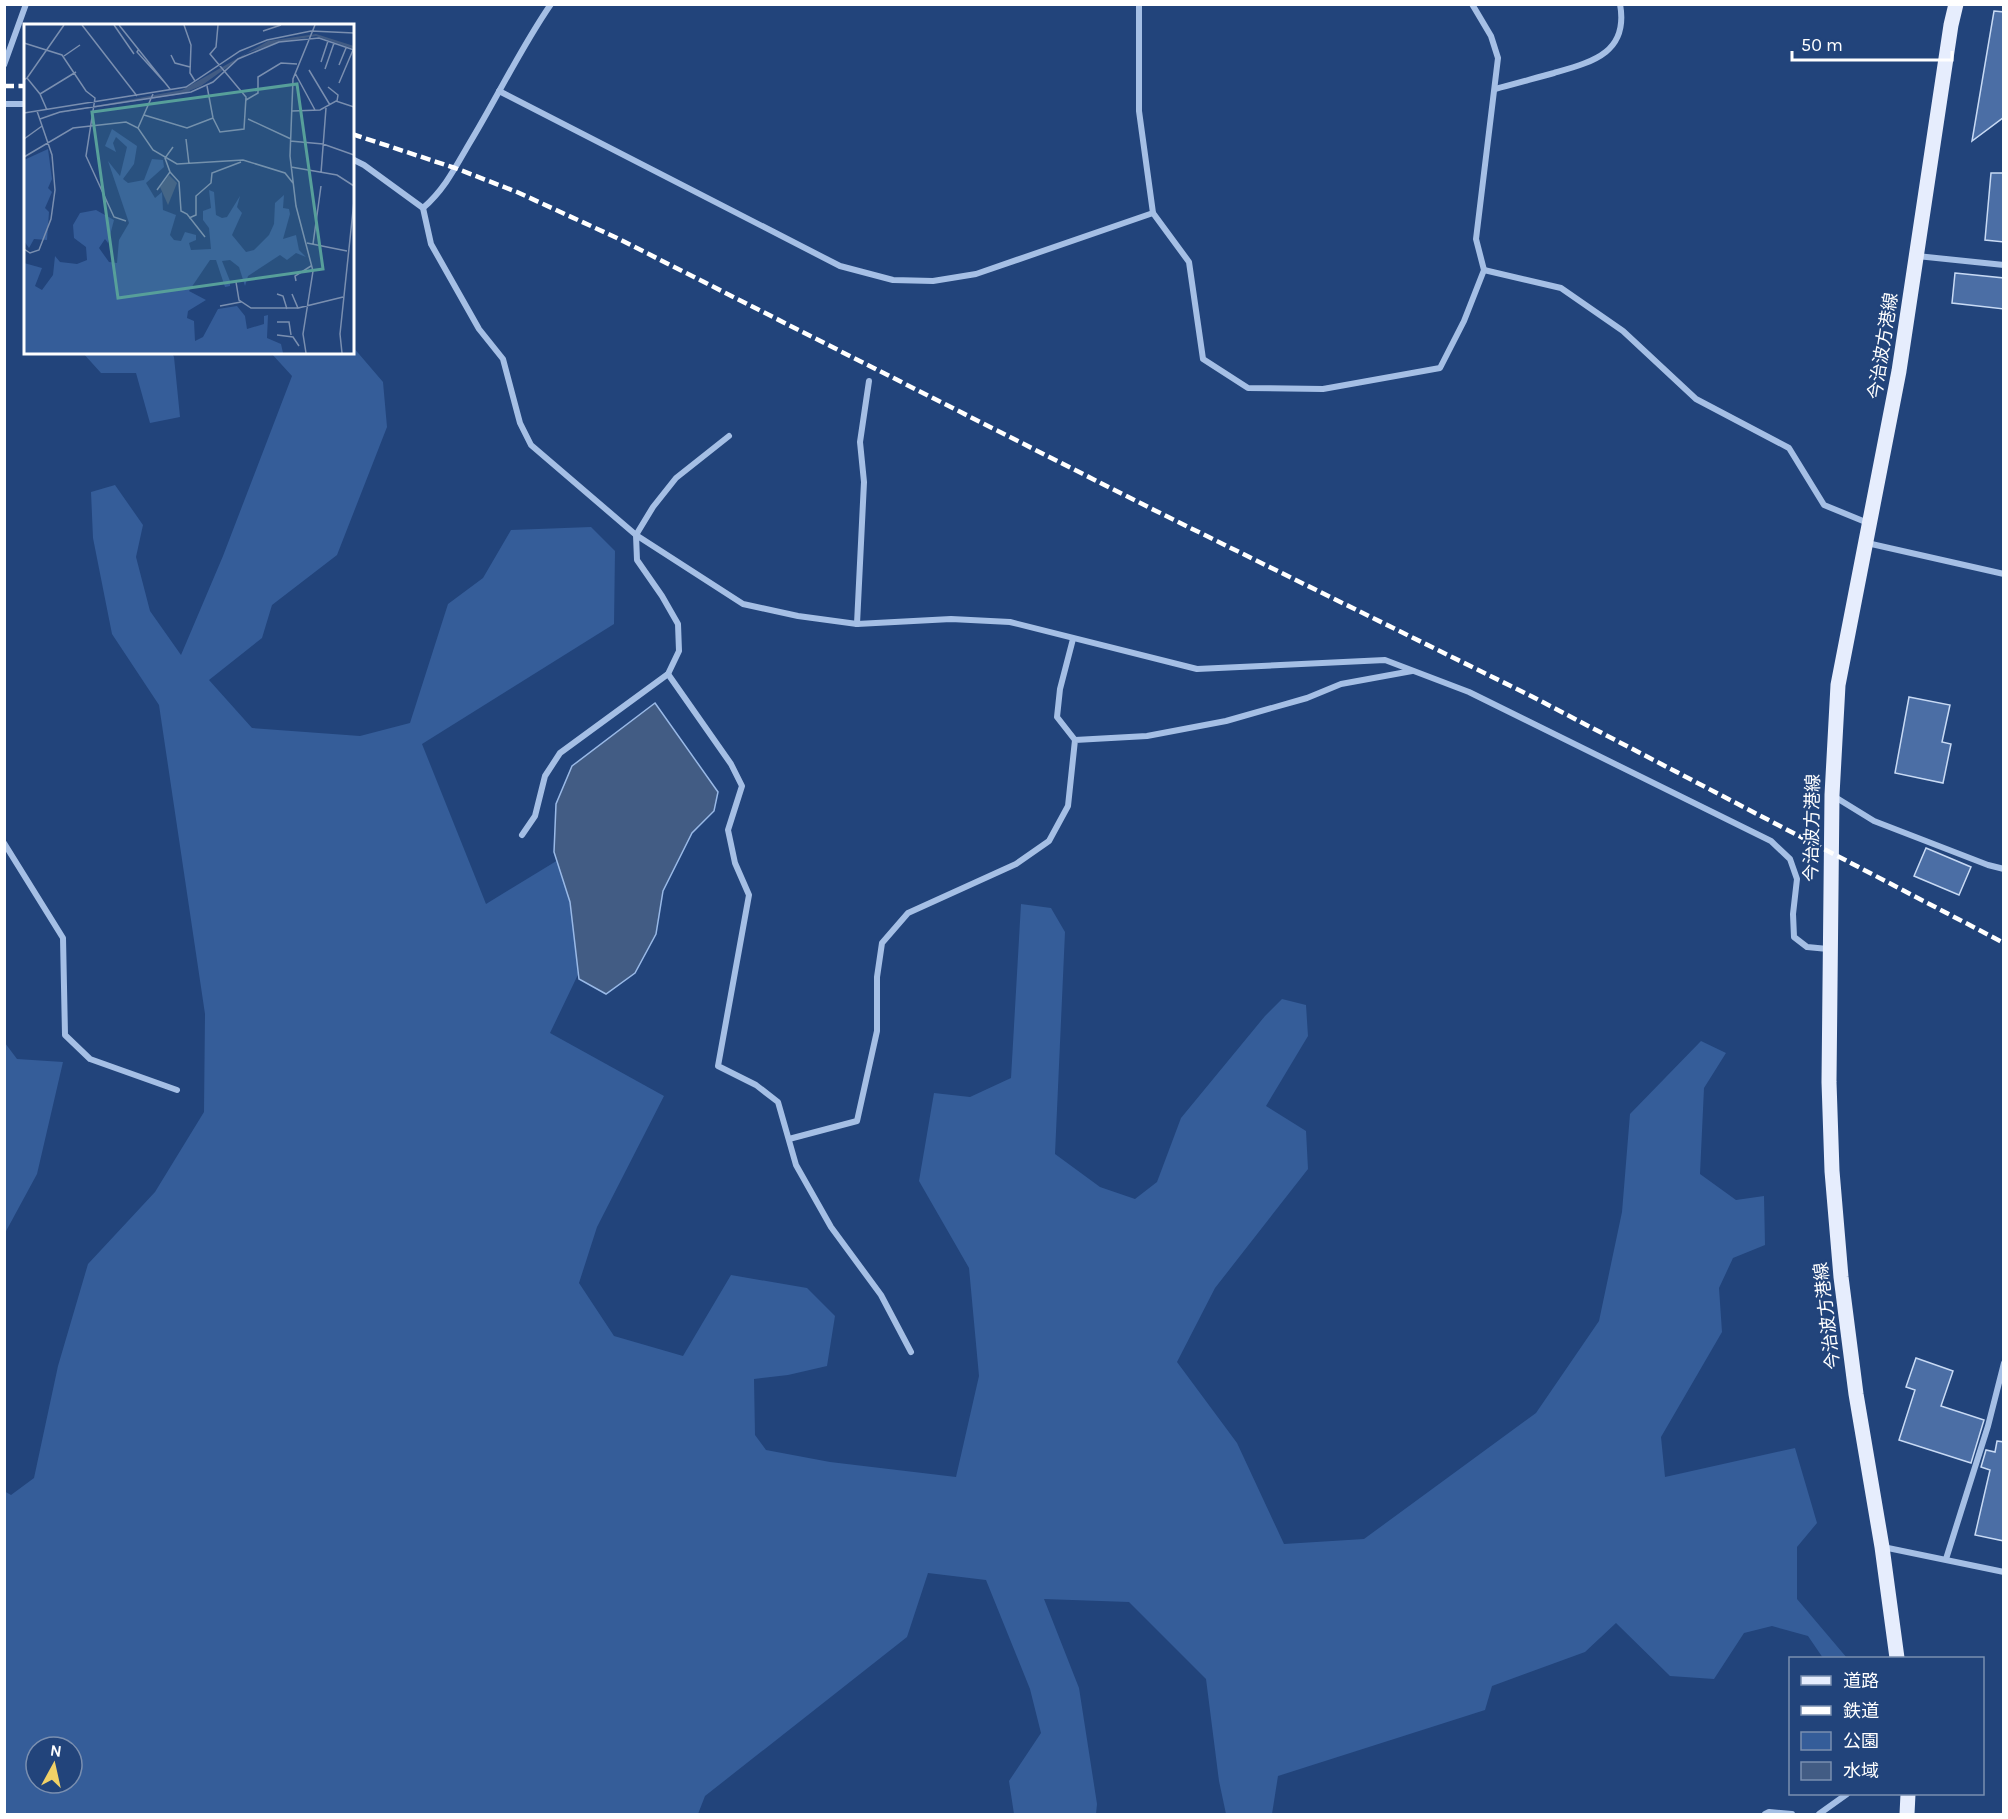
<svg xmlns="http://www.w3.org/2000/svg" width="2008" height="1819" viewBox="0 0 2008 1819" font-family="Karla,'Noto Sans JP',sans-serif">
  <rect width="100%" height="100%" fill="#22447b"/>
  <!-- green -->
  <g fill="#355d99" fill-rule="evenodd">
    <path d="M 353,347 L 383,382 L 387,427 L 337,555 L 272,605 L 262,638 L 209,680 L 252,728 L 360,736 L 410,723 L 448,604 L 483,578 L 511,530 L 591,527 L 615,551 L 614,624 L 422,744 L 486,904 L 563,857 L 585,960 L 550,1033 L 664,1096 L 597,1227 L 579,1283 L 614,1336 L 683,1356 L 731,1275 L 807,1288 L 835,1316 L 827,1366 L 788,1375 L 754,1379 L 755,1435 L 766,1450 L 830,1462 L 956,1477 L 979,1376 L 969,1268 L 919,1181 L 934,1093 L 970,1097 L 1011,1078 L 1021,904 L 1051,908 L 1065,932 L 1055,1154 L 1100,1187 L 1135,1199 L 1157,1182 L 1181,1118 L 1265,1016 L 1282,999 L 1306,1005 L 1308,1036 L 1266,1106 L 1306,1131 L 1308,1169 L 1215,1288 L 1177,1362 L 1237,1443 L 1284,1544 L 1364,1539 L 1536,1413 L 1599,1321 L 1622,1212 L 1630,1114 L 1701,1041 L 1726,1053 L 1704,1088 L 1700,1174 L 1736,1200 L 1764,1196 L 1765,1245 L 1733,1258 L 1719,1288 L 1722,1332 L 1661,1437 L 1665,1477 L 1795,1448 L 1817,1523 L 1797,1547 L 1797,1599 L 1847,1658 L 1823,1658 L 1808,1636 L 1772,1626 L 1744,1633 L 1714,1679 L 1670,1676 L 1616,1623 L 1585,1652 L 1492,1686 L 1485,1710 L 1278,1776 L 1272,1814 L 1226,1814 L 1219,1781 L 1206,1679 L 1129,1602 L 1044,1599 L 1079,1688 L 1097,1804 L 1096,1814 L 1014,1814 L 1009,1781 L 1041,1733 L 1030,1689 L 986,1580 L 928,1573 L 907,1637 L 705,1796 L 698,1814 L 5,1814 L 4,1491 L 11,1495 L 34,1478 L 58,1366 L 88,1264 L 155,1192 L 204,1112 L 205,1014 L 159,705 L 112,634 L 93,538 L 91,492 L 115,485 L 143,525 L 136,557 L 150,611 L 181,655 L 223,556 L 292,376 L 271,353 L 352,352 ZM 36,1747 L 72,1747 L 72,1783 L 36,1783 Z"/>
    <path d="M 83,353 L 172,353 L 174,357 L 180,417 L 150,423 L 136,373 L 101,373 Z"/>
    <path d="M 5,1043 L 17,1059 L 63,1062 L 37,1174 L 5,1233 Z"/>
  </g>
  <!-- water -->
  <path fill="#425c84" stroke="#99b9e7" stroke-width="1.5" d="M 655,703 L 718,792 L 714,811 L 692,833 L 663,891 L 656,934 L 635,973 L 606,994 L 579,979 L 570,902 L 554,852 L 556,804 L 572,766 Z"/>
  <!-- building -->
  <g fill="#4b6ea5" stroke="#c8daf4" stroke-width="1.5">
    <path d="M 1994,11 L 2004,12 L 2004,117 L 1972,141 Z"/>
    <path d="M 1991,173 L 2004,173 L 2004,242 L 1985,240 Z"/>
    <path d="M 1955,273 L 2004,278 L 2004,309 L 1952,303 Z"/>
    <path d="M 1909,697 L 1950,705 L 1942,742 L 1951,744 L 1943,783 L 1895,773 Z"/>
    <path d="M 1926,848 L 1971,867 L 1959,895 L 1914,876 Z"/>
    <path d="M 1916,1358 L 1953,1371 L 1941,1406 L 1984,1420 L 1971,1463 L 1899,1440 L 1915,1390 L 1906,1387 Z"/>
    <path d="M 1997,1441 L 2004,1442 L 2004,1541 L 1975,1535 L 1990,1470 L 1981,1467 L 1986,1450 L 1995,1452 Z"/>
  </g>
  <g fill="none" stroke-linecap="round" stroke-linejoin="round">
    <!-- minor -->
    <g stroke="#a5bfe5" stroke-width="6">
      <path d="M 1139,4 L 1139,111 L 1153,213 L 1189,262 L 1203,359 L 1248,388 L 1323,389 L 1440,368 L 1464,321 L 1484,270 L 1476,239 L 1498,58 L 1491,36 L 1472,4"/>
      <path d="M 4,65 L 26,4"/>
      <path d="M 1495,89 C 1515,84 1535,78 1554,73 C 1592,62 1629,53 1620,4"/>
      <path d="M 499,91 L 840,266 L 893,280 L 933,281 L 976,274 L 1153,213"/>
      <path d="M 4,104 L 26,104"/>
      <path d="M 352,159 L 364,165 L 423,208 L 431,244 L 479,329 L 503,359 L 520,423 L 531,445 L 636,535 L 743,604 L 798,616 L 857,624 L 951,619 L 1010,622 L 1197,669 L 1385,660 L 1469,692 L 1771,841 L 1790,859 L 1797,879 L 1793,914 L 1794,937 L 1807,947 L 1828,949"/>
      <path d="M 423,208 C 444,190 455,168 469,144 C 497,98 520,49 551,4"/>
      <path d="M 1917,256 L 2004,265"/>
      <path d="M 1484,270 L 1561,288 L 1623,331 L 1696,399 L 1789,448 L 1824,505 L 1868,523"/>
      <path d="M 1867,543 L 2004,574"/>
      <path d="M 857,624 L 864,482 L 860,442 L 869,381"/>
      <path d="M 1073,639 L 1060,689 L 1057,717 L 1075,740"/>
      <path d="M 668,674 L 731,764 L 742,786 L 728,830 L 735,863 L 749,895 L 718,1066 L 756,1085 L 778,1102 L 796,1165 L 831,1227 L 881,1295 L 911,1352"/>
      <path d="M 1835,797 L 1874,821 L 1988,865 L 2004,869"/>
      <path d="M 522,835 L 535,816 L 545,776 L 560,753 L 668,674 L 679,651 L 678,624 L 662,596 L 637,560 L 636,535 L 653,507 L 676,478 L 729,436"/>
      <path d="M 4,843 L 63,938 L 65,1035 L 90,1059 L 177,1090"/>
      <path d="M 789,1139 L 857,1121 L 877,1031 L 877,977 L 882,943 L 908,913 L 1016,864 L 1049,841 L 1068,806 L 1075,740 L 1147,736 L 1226,721 L 1307,698 L 1341,684 L 1412,671"/>
      <path d="M 1883,1547 L 2004,1572"/>
      <path d="M 1946,1559 L 1988,1426 L 2004,1363"/>
      <path d="M 1765,1814 L 1769,1812 L 1792,1814"/>
      <path d="M 1819,1814 L 1847,1794"/>
    </g>
    <!-- primary -->
    <g stroke="#e6edfd" stroke-width="15">
      <path d="M 1897,1658 L 1882,1547 L 1856,1394 L 1841,1277 L 1832,1171 L 1829,1082 L 1832,795 L 1838,685 L 1899,371 L 1951,25 L 1956,4"/>
      <path d="M 1907,1814 L 1908,1794"/>
    </g>
    <!-- rail -->
    <g stroke="#fff" stroke-width="4.5" stroke-dasharray="10 4.5" stroke-linecap="butt">
      <path d="M 4,86 L 26,86"/>
      <path d="M 352,134 L 455,168 L 517,192 L 617,238 L 1154,510 L 1531,696 L 2004,943"/>
    </g>
  </g>
  <g text-anchor="middle" stroke-width="4.5" stroke-linejoin="round" paint-order="stroke">
    <!-- street labels -->
    <g font-size="18" fill="#fff" stroke="#22447b">
      <text transform="translate(1883 346) rotate(-81)" y="6">今治波方港線</text>
      <text transform="translate(1812 828) rotate(-89)" y="6">今治波方港線</text>
      <text transform="translate(1827 1316) rotate(-97)" y="6">今治波方港線</text>
    </g>
  </g>
  <!-- overview -->
  <g transform="translate(24 24)">
    <rect width="330" height="330" fill="#22447b"/>
    <path d="M 88,105 L 113,122 L 110,140 L 99,155 L 104,159 L 120,156 L 128,135 L 139,136 L 140,143 L 122,159 L 131,174 L 138,168 L 139,186 L 152,191 L 146,211 L 150,216 L 157,217 L 161,208 L 172,211 L 172,216 L 165,219 L 167,226 L 187,225 L 185,204 L 179,196 L 179,187 L 187,184 L 185,166 L 190,168 L 192,191 L 198,194 L 203,193 L 216,172 L 213,183 L 218,189 L 208,211 L 222,228 L 230,226 L 245,211 L 250,200 L 251,179 L 260,171 L 259,184 L 265,185 L 266,190 L 259,215 L 272,211 L 275,226 L 282,233 L 272,229 L 263,236 L 256,231 L 224,252 L 221,262 L 215,243 L 206,236 L 198,237 L 206,257 L 206,262 L 201,263 L 192,236 L 186,236 L 165,267 L 182,276 L 164,287 L 163,294 L 170,297 L 171,317 L 179,313 L 194,285 L 213,282 L 221,292 L 223,305 L 240,300 L 240,292 L 244,291 L 243,314 L 257,320 L 259,329 L 0,329 L 0,239 L 18,244 L 11,262 L 18,266 L 29,251 L 31,232 L 36,238 L 53,240 L 63,236 L 62,223 L 50,214 L 49,201 L 56,189 L 72,186 L 90,196 L 84,219 L 81,215 L 75,224 L 85,238 L 93,239 L 95,216 L 105,199 L 84,137 L 96,152 L 103,123 L 92,113 L 89,119 L 92,128 L 81,122 ZM 24,125 L 28,155 L 24,164 L 28,168 L 21,184 L 25,188 L 23,216 L 10,215 L 5,224 L 0,217 L 0,136 Z" fill="#355d99"/>
    <path d="M 292,10 L 330,22 L 330,25 L 292,12 L 256,18 L 223,29 L 177,62 L 158,70 L 16,92 L 158,66 L 244,17 ZM 145,151 L 153,159 L 144,181 L 136,163 Z" fill="#425c84"/>
    <path fill="none" stroke="#7a8fb0" stroke-width="1.5" d="M 58,1 L 113,72M 90,1 L 110,30M 95,1 L 146,65M 160,1 L 167,21 L 166,49 L 171,57M 239,7 L 257,1M 0,19 L 38,31 L 62,67 L 71,74 L 62,132 L 90,193 L 102,197M 115,25 L 113,28 L 143,61M 147,31 L 151,39 L 166,43M 40,32 L 56,21M 297,38 L 304,17M 315,41 L 322,24M 301,45 L 310,19M 285,46 L 306,81M 271,49 L 291,86M 3,54 L 40,1M 0,56 L 3,54 L 16,70 L 23,86M 315,59 L 329,26M 183,62 L 189,94 L 196,108 L 220,105 L 222,73 L 186,30 L 192,23 L 194,1M 304,63 L 314,71 L 313,77M 16,70 L 52,48M 222,76 L 234,69 L 234,53 L 257,39 L 273,40M 268,87 L 296,86 L 312,77 L 330,83M 0,89 L 162,63 L 216,27 L 243,16 L 287,7 L 330,9M 120,91 L 163,104 L 189,94M 16,95 L 36,88 L 167,68 L 189,58 L 214,35 L 255,18 L 295,14 L 330,26M 224,95 L 267,115M 114,104 L 129,70M 0,115 L 18,102M 162,115 L 165,140M 266,117 L 299,120 L 330,131M 0,133 L 49,104 L 102,98 L 114,104 L 129,126 L 153,140 L 219,136 L 261,149 L 269,159M 267,143 L 313,151 L 330,162M 146,148 L 155,158 L 157,187 L 163,190 L 181,213M 297,149 L 302,84M 133,166 L 146,148 L 141,134 L 149,123M 165,194 L 172,191 L 172,172 L 187,159 L 188,149 L 217,138M 283,219 L 323,227M 289,220 L 297,162M 0,225 L 6,229 L 15,226 L 27,195 L 31,166 L 28,131 L 13,87M 272,257 L 271,252 L 287,242M 212,258 L 215,276 L 227,284 L 274,284M 253,270 L 259,272 L 263,285M 268,270 L 274,284 L 319,273M 196,282 L 217,278M 253,298 L 265,298 L 267,311M 253,311 L 269,313 L 275,322M 282,329 L 279,310 L 289,247 L 272,182 L 266,132 L 269,55 L 291,1M 318,329 L 316,310 L 330,177"/>
    <path fill="#579f9a" fill-opacity="0.15" stroke="#579f9a" stroke-width="3" d="M 273,60 L 299,245 L 94,274 L 68,88 Z"/>
    <rect width="330" height="330" fill="none" stroke="#fff" stroke-width="3"/>
  </g>
  <!-- border -->
  <rect width="2008" height="1819" fill="none" stroke="#ffffff" stroke-width="12"/>
  <!-- legend -->
  <rect x="1789" y="1657" width="195" height="138" fill="#22447b" stroke="#7a8fb0" stroke-width="1.5"/>
  <rect x="1801" y="1676" width="30" height="9" fill="#e6edfd" stroke="#7a8fb0" stroke-width="1.5"/>
  <text x="1843" y="1687" font-size="18" fill="#ffffff">道路</text>
  <rect x="1801" y="1706" width="30" height="9" fill="#ffffff" stroke="#7a8fb0" stroke-width="1.5"/>
  <text x="1843" y="1717" font-size="18" fill="#ffffff">鉄道</text>
  <rect x="1801" y="1732" width="30" height="18" fill="#355d99" stroke="#7a8fb0" stroke-width="1.5"/>
  <text x="1843" y="1747" font-size="18" fill="#ffffff">公園</text>
  <rect x="1801" y="1762" width="30" height="18" fill="#425c84" stroke="#7a8fb0" stroke-width="1.5"/>
  <text x="1843" y="1777" font-size="18" fill="#ffffff">水域</text>
  <!-- north arrow -->
  <g transform="translate(54 1765) rotate(8)"><circle r="28" fill="#22447b" stroke="#7a8fb0" stroke-width="1.5"/>
  <path d="M0-4.5L10 22L0 15L-10 22Z" fill="#f1d167"/>
  <text y="-9" font-size="16" font-weight="bold" text-anchor="middle" fill="#ffffff">N</text>
  </g>
  <!-- scale -->
  <path d="M1792 51v9h160v-9" fill="none" stroke="#ffffff" stroke-width="3"/>
  <text x="1801" y="51" font-size="18" fill="#ffffff" stroke="#22447b" stroke-width="4.5" paint-order="stroke">50 m</text>
</svg>
